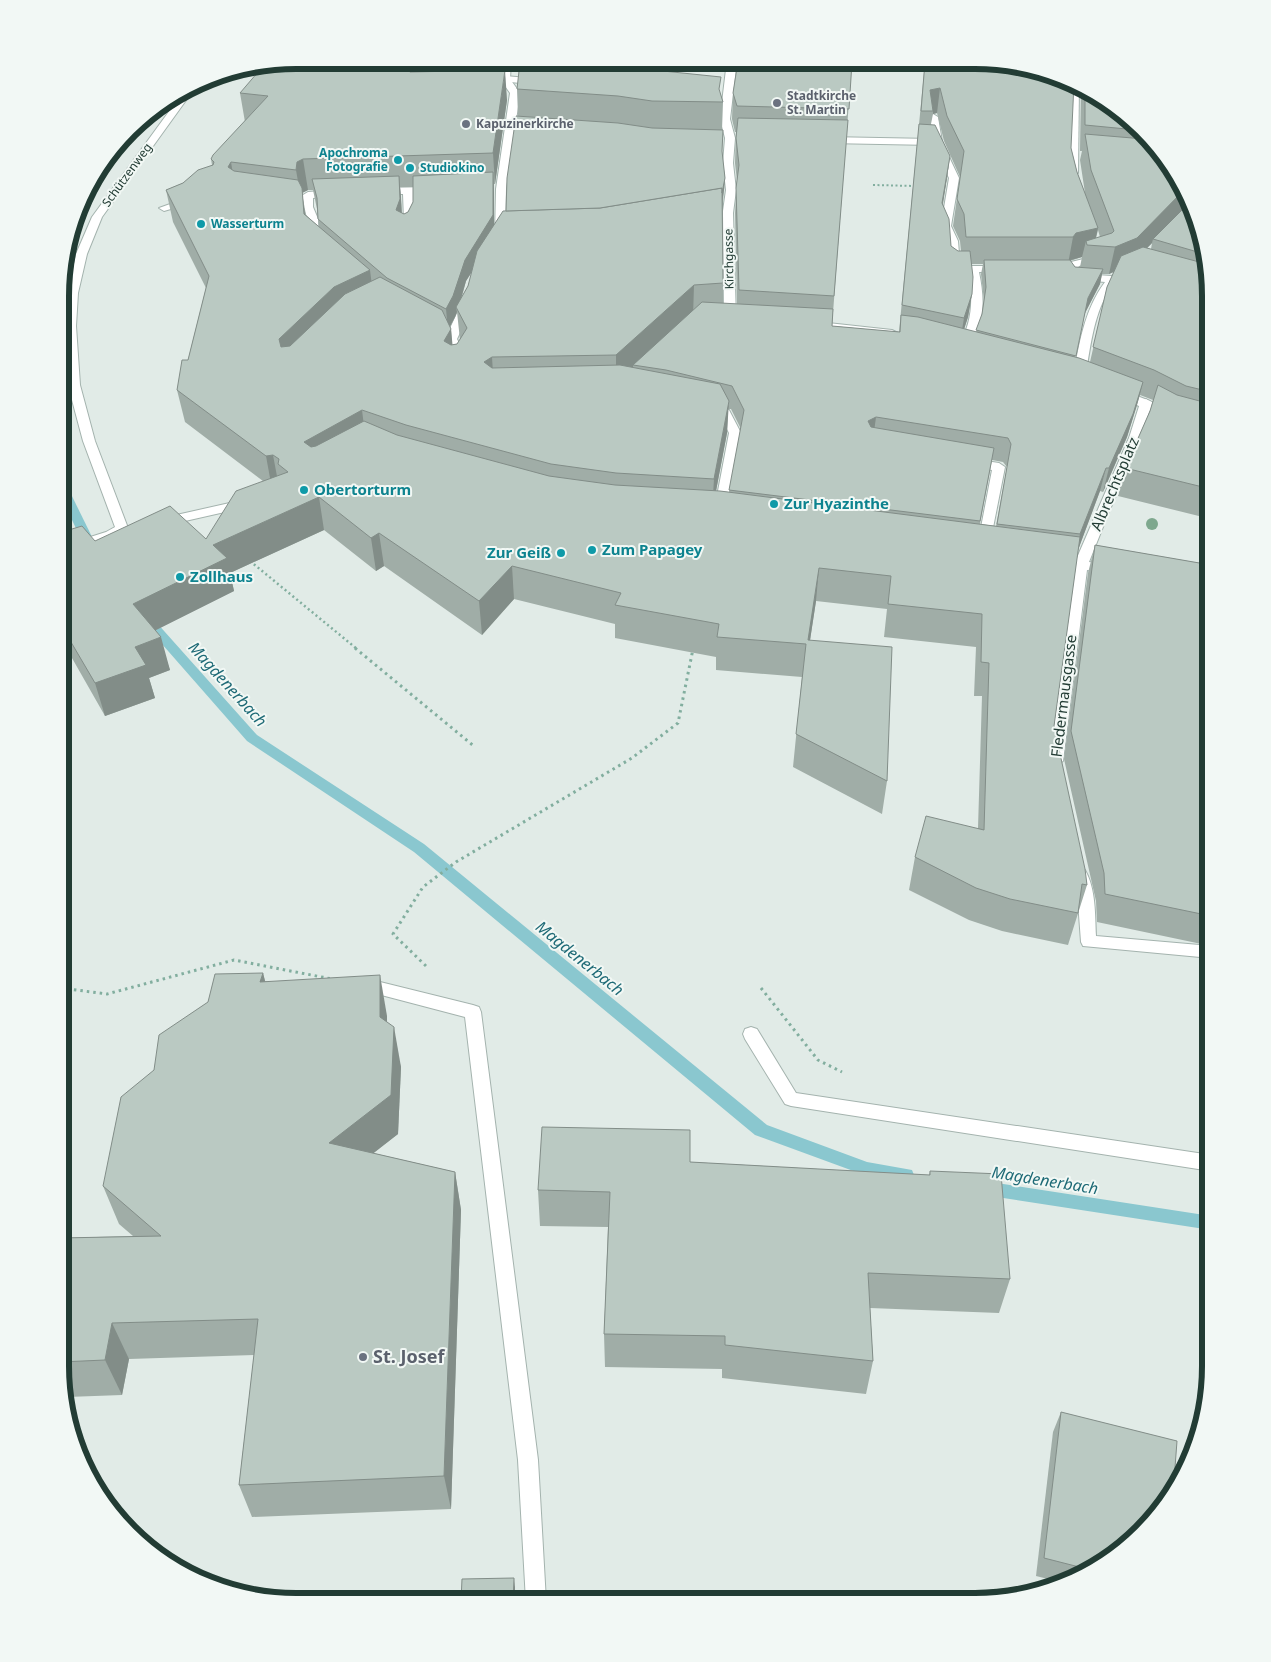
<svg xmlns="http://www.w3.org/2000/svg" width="1271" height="1662" viewBox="0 0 1271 1662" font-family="'Noto Sans',sans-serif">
  <rect width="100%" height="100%" fill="#e1ebe7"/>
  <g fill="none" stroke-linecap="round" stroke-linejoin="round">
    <!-- stream -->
    <g fill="#8ac7cf" fill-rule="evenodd">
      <path d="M 62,485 L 68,488 L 94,541 L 92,544 L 88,545 L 82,541 L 62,499 Z"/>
      <path d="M 144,612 L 148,613 L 257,735 L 424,844 L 767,1125 L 867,1162 L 912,1170 L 914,1175 L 912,1180 L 906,1182 L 867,1176 L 755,1135 L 414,852 L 247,741 L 140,619 L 138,616 L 140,613 Z"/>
      <path d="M 984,1181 L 1211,1216 L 1211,1230 L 984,1195 L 978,1193 L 976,1188 L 978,1183 Z"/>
    </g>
    <defs>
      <g id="service">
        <path d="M 1146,399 L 1152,403 L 1141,438 L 1111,507 L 1105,511 L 1101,510 L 1099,507 L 1129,438 L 1140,403 Z"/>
        <path d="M 751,1027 L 757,1029 L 796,1093 L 1211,1155 L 1211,1171 L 791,1106 L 785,1104 L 745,1039 L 743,1034 L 745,1029 Z"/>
      </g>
      <g id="pedestrian">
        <path d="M 505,76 L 539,79 L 544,82 L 539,85 L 502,81 L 502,77 Z"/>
        <path d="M 1071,81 L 1079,85 L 1078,173 L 1073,176 L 1068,173 Z"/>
        <path d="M 933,114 L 938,117 L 942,142 L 959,178 L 951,226 L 958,241 L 960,266 L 1003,266 L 1008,269 L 1003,272 L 979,272 C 984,296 985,317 974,340 C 971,345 970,350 964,351 L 958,348 C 972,322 974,301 968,272 L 955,272 L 950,269 L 948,241 L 941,226 L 949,178 L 933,145 L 827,143 L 822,140 L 827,137 L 932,139 L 928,117 Z"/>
        <path d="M 432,187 L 436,188 L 436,192 L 413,193 C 414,205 419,229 405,234 L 400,231 L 404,220 L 403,194 L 380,194 L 375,191 L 380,188 Z"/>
        <path d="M 334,190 L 339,193 L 338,195 L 313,198 L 313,207 L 318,219 L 319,242 L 318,244 L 310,244 L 308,219 L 303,207 L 303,195 L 308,192 Z"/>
        <path d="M 187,198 L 191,199 L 191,203 L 164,211 L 159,208 Z"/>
        <path d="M 728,210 L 733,213 L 736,320 L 730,323 L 720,320 L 724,317 L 723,213 Z"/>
        <path d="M 1100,255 L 1104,256 L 1104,260 L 1079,266 L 1077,269 L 1080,274 L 1112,276 L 1119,273 L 1124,276 C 1119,282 1113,285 1108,292 C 1093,317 1090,350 1085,378 L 1079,381 L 1073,378 C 1079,345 1084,310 1105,282 L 1072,279 L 1067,269 L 1071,262 Z"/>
        <path d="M 465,306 L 471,309 L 457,339 L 468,362 L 462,365 L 456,362 L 445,339 L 459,309 Z"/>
        <path d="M 828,323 L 892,330 L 898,333 L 892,336 L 824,328 L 822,326 Z"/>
        <path d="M 1119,389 L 1150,401 L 1175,415 L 1173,418 L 1165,418 L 1115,395 L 1115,391 Z"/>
        <path d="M 713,406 L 729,410 L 741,433 L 726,512 L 720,516 L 714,512 L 729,433 L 720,415 L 707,410 Z"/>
        <path d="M 972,459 L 999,463 L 1005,467 L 990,543 L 984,547 L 978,543 L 992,470 L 968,466 L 966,463 Z"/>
        <path d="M 1105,503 L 1111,507 L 1089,562 L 1110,565 L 1117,569 L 1110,573 L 1087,570 L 1063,761 L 1056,766 L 1049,761 L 1074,569 L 1056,566 L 1050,562 L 1056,558 L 1076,560 L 1099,507 Z"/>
        <path d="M 1080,868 L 1085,870 C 1096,889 1095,915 1096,936 L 1211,946 L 1211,958 L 1083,946 L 1081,942 L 1078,901 L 1072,874 L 1075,870 Z"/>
      </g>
      <g id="minor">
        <path d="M 502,61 L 511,61 L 510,79 L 520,93 L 506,189 L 505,236 L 500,239 L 495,236 L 496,189 L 510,93 L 500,79 Z"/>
        <path d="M 727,61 L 737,61 L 730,119 L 735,138 L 733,163 L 736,190 L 733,213 L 728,216 L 703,220 L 698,217 L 699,215 L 723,211 L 726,190 L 723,163 L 725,138 L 720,119 Z"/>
        <path d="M 192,88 L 192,92 L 102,217 L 87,254 L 78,293 L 76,326 L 80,385 L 95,441 L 128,528 L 116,538 L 62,554 L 62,546 L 106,532 L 115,527 L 83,441 L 68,385 L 64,326 L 68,293 L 76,254 L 92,217 L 181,95 Z"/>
        <path d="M 243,500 L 249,504 L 247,507 L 163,526 L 157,522 L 163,518 Z"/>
        <path d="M 372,980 L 473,1005 L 479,1007 L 481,1012 L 538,1460 L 546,1601 L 526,1601 L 518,1460 L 465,1017 L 366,991 L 364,986 L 366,981 Z"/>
      </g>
    </defs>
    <!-- service casing -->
    <use href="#service" stroke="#a4b3ae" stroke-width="2"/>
    <!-- pedestrian casing -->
    <use href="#pedestrian" stroke="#a4b3ae" stroke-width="2"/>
    <!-- minor casing -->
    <use href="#minor" stroke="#a4b3ae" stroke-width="2"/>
    <!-- path-far2 -->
    <path stroke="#82ae9f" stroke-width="2" stroke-dasharray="2 2.5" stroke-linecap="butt" d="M 873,185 L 915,186"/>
    <!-- path-far1 -->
    <path stroke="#82ae9f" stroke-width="2.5" stroke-dasharray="2 3" stroke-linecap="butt" d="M 250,561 L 357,649"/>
    <!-- path -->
    <g stroke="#82ae9f" stroke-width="3" stroke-dasharray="2.5 4" stroke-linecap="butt">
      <path d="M 355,648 L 475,747"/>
      <path d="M 426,966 L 393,934 L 423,887 L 456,862 L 632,758 L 678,723 L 693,649"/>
      <path d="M 61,988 L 107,994 L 234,960 L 332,979"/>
      <path d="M 761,988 L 818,1060 L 842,1072"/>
    </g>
    <!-- service -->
    <use href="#service" fill="#fff" fill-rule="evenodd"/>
    <!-- pedestrian -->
    <use href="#pedestrian" fill="#fff" fill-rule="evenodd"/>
    <!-- minor -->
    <use href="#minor" fill="#fff" fill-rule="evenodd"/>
  </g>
  <!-- trees -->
  <circle fill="#7ea88e" cx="1152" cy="524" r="6"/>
  <!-- wall -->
  <g fill="#a0ada7" fill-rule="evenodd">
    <path d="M 295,60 L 466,60 L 461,71 L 507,100 L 495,184 L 494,184 L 494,225 L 506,211 L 518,116 L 517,89 L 532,71 L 536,61 L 613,61 L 611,65 L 720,93 L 723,102 L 722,130 L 722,154 L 725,178 L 723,201 L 723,303 L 737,304 L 735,213 L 737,181 L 735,163 L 736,132 L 735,132 L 732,119 L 733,93 L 852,62 L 832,326 L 899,332 L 925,62 L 1071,148 L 1077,172 L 1085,193 L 1080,160 L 1082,151 L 1080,151 L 1081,87 L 1119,108 L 1187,191 L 1189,202 L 1184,205 L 1182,210 L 1189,203 L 1211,295 L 1211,519 L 1118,496 L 1125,468 L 1150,411 L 1153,400 L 1140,395 L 1127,437 L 1103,492 L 1100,491 L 1078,550 L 1054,726 L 1087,885 L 1068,945 L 1002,931 L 969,920 L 909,890 L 915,857 L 978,828 L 982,696 L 974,696 L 976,647 L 884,637 L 887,609 L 816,601 L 810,640 L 887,781 L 882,814 L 793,767 L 802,677 L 716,670 L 716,657 L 615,638 L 615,624 L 514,599 L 482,635 L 384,566 L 376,571 L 324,530 L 230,573 L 234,591 L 156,630 L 170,670 L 149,678 L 155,698 L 105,716 L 64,644 L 61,644 L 62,532 L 95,541 L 206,539 L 263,481 L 185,422 L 177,390 L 188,360 L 206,288 L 173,222 L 166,190 L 183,183 L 212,165 L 211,159 L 245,122 L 240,93 ZM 937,113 L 944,141 L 960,177 L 953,226 L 960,241 L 961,251 L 958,251 L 951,246 L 943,204 L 950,156 L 931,124 L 933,114 ZM 400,187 L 413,187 L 413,202 L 408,212 L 404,214 L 402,213 ZM 308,190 L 313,190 L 317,209 L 319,227 L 306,215 L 302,193 ZM 1098,230 L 1100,237 L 1096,238 ZM 1152,243 L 1151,249 L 1147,248 ZM 1082,257 L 1080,267 L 1075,267 L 1070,261 ZM 971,264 L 983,264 L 981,274 L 984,301 L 982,315 L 976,332 L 964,329 L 968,317 L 972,294 ZM 472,272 L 468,286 L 461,300 L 466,281 ZM 1114,272 L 1107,287 L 1090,362 L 1075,357 L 1085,313 L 1100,284 L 1102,274 L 1109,274 ZM 457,312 L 460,340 L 457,344 L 452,345 L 451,329 L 450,327 L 455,317 ZM 728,409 L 731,409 L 741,429 L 729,492 L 716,491 L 727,433 ZM 992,460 L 1003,462 L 1007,467 L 996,526 L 980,524 Z"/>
    <path d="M 1095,545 L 1211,565 L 1211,946 L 1097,922 L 1096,901 L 1064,759 L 1088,573 Z"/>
    <path d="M 1211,953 L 1211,996 L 1208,996 L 1208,960 Z"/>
    <path d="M 263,973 L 265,981 L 387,1016 L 387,1022 L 401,1067 L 398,1134 L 373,1153 L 455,1172 L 461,1210 L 451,1509 L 252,1517 L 239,1485 L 254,1355 L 129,1359 L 122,1395 L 67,1397 L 60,1367 L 60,1238 L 133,1236 L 119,1224 L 103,1186 L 154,1070 Z"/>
    <path d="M 690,1162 L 929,1175 L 930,1171 L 1010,1279 L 999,1313 L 870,1308 L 873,1361 L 866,1394 L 722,1378 L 722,1369 L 605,1367 L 604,1334 L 608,1227 L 540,1226 L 538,1190 Z"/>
    <path d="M 1061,1412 L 1131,1543 L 1080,1578 L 1060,1582 L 1036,1576 L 1053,1432 Z"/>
  </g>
  <!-- shaded-wall -->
  <g fill="#828d88">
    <path d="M 466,60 L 453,91 L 450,61 Z"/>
    <path d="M 603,61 L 613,61 L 604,84 Z"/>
    <path d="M 410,62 L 413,92 L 403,66 Z"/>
    <path d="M 505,70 L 507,100 L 495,184 L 493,153 Z"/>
    <path d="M 940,88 L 937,113 L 933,114 L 933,111 L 930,90 Z"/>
    <path d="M 950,156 L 947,178 L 939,226 L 942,203 Z"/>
    <path d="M 303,159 L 308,190 L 302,193 L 309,245 L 296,170 L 297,162 Z"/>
    <path d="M 231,162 L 236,193 L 228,167 Z"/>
    <path d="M 493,172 L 494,193 L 494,236 L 466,281 L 458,309 L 456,307 L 457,312 L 455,317 L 448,330 L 446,309 Z"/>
    <path d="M 399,176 L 401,197 L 402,220 L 396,210 Z"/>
    <path d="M 725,178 L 724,190 L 721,209 L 600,217 Z"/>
    <path d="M 1185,189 L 1187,191 L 1189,202 L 1184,205 L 1180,214 L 1153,239 L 1152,243 L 1131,264 L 1109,274 L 1115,247 Z"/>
    <path d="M 1098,228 L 1094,246 L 1086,241 L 1082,257 L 1071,260 L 1068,264 L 1073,237 L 1076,233 Z"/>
    <path d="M 1103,269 L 1100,284 L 1085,313 L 1073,371 L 1088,298 Z"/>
    <path d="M 370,270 L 374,302 L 285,372 L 279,339 L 334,287 Z"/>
    <path d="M 694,285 L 693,317 L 633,365 L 633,372 L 616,387 L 616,355 Z"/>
    <path d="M 972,294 L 968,317 L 960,342 L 964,318 Z"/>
    <path d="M 451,329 L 454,361 L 444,341 Z"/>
    <path d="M 492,357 L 494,389 L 484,362 Z"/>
    <path d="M 1143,382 L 1137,405 L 1127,437 L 1103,492 L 1109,468 Z"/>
    <path d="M 729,401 L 727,433 L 712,512 L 714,479 Z"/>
    <path d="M 362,410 L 366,442 L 309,475 L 304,442 Z"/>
    <path d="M 876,417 L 873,440 L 868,421 Z"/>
    <path d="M 273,455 L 279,487 L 272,489 L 266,456 Z"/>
    <path d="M 1106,468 L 1100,491 L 1075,558 L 1080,534 Z"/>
    <path d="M 319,497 L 324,530 L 230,573 L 234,591 L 142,637 L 133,604 L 213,545 Z"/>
    <path d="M 379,533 L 384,566 L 376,571 L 371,538 Z"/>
    <path d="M 512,566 L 514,599 L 482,635 L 479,601 Z"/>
    <path d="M 819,568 L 816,601 L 805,673 L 808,640 Z"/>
    <path d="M 61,637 L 64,644 L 61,644 Z"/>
    <path d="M 161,637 L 170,670 L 149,678 L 155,698 L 105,716 L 95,683 L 135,647 Z"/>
    <path d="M 263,973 L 273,1013 L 260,982 Z"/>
    <path d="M 380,975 L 387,1016 L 387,1057 L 380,1017 Z"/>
    <path d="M 394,1027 L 401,1067 L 398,1134 L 338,1181 L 329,1143 Z"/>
    <path d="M 455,1172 L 461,1210 L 451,1509 L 444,1476 Z"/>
    <path d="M 112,1323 L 129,1359 L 122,1395 L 105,1360 Z"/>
    <path d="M 514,1578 L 515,1587 L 515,1601 L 513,1601 Z"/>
  </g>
  <!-- building -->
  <g fill="#bac9c2" stroke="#828d88">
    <path d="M 295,60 L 450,60 L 410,62 L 403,66 L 410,72 L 505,70 L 493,153 L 303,159 L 297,162 L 296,170 L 231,162 L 228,167 L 234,171 L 298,180 L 302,188 L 304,214 L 370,270 L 334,287 L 279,339 L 281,347 L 290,346 L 345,294 L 380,277 L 442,310 L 451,329 L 444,341 L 451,345 L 457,344 L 467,328 L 456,307 L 468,286 L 477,251 L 503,211 L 600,208 L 722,188 L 723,283 L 694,285 L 616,355 L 492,357 L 484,362 L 492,368 L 620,365 L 720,384 L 729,401 L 714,479 L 616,473 L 551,464 L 406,425 L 362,410 L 304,442 L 311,447 L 316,446 L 364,421 L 397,435 L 549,476 L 615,485 L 720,491 L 1080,537 L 1054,726 L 1085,869 L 1087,885 L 1082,884 L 1078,913 L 1010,899 L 976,888 L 915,857 L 926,816 L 984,830 L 989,663 L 981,662 L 982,614 L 888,604 L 891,576 L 819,568 L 808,640 L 892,647 L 887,781 L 796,734 L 806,644 L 717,637 L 719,624 L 615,605 L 621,593 L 512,566 L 479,601 L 379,533 L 371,538 L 319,497 L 213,545 L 227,558 L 133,604 L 161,637 L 135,647 L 146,665 L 95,683 L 61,625 L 62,532 L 82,526 L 95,541 L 170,506 L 206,539 L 236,491 L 288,472 L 278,464 L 279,459 L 273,455 L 266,456 L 177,390 L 182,360 L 188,360 L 209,276 L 166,190 L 183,183 L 198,170 L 213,165 L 214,162 L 211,159 L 213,155 L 268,96 L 240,93 L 264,65 Z"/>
    <path d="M 536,61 L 566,61 L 721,77 L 719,89 L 723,102 L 652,101 L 618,96 L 517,89 L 519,71 L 532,71 Z"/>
    <path d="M 738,61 L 852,62 L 849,109 L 737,106 L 733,93 Z"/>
    <path d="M 925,62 L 1007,62 L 1065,78 L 1074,83 L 1071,148 L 1077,172 L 1098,228 L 1076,233 L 1073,237 L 966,237 L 964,214 L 957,199 L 964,151 L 947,116 L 940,88 L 930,90 L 933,111 L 921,111 Z"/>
    <path d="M 1085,89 L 1119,108 L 1137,130 L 1085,125 Z"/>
    <path d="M 516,116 L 618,123 L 652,128 L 723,130 L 722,151 L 725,178 L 722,193 L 722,188 L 600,208 L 506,211 L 507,178 Z"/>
    <path d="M 738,118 L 848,120 L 834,296 L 739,290 L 736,188 L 739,165 L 736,138 Z"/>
    <path d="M 919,124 L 935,125 L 950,156 L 942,203 L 949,219 L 951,246 L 958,251 L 970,251 L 973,277 L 972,294 L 964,318 L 902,305 Z"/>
    <path d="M 1085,134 L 1144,139 L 1185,189 L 1137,238 L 1115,247 L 1087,245 L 1086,241 L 1112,233 L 1114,231 L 1091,170 Z"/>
    <path d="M 493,172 L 493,215 L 465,260 L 453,296 L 446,309 L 387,278 L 318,219 L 317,198 L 312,179 L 399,176 L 400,199 L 396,210 L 404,214 L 408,212 L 413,202 L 413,176 Z"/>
    <path d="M 1189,203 L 1201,253 L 1153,239 Z"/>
    <path d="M 1143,247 L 1203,263 L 1211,295 L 1211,392 L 1186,386 L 1154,370 L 1093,347 L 1107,287 L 1121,256 Z"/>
    <path d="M 984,260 L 1070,260 L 1075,267 L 1103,269 L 1088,298 L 1076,356 L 976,330 L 982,314 L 986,287 Z"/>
    <path d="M 702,302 L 833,309 L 832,326 L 900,332 L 901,315 L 918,317 L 1079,358 L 1143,382 L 1133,414 L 1109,468 L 1106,468 L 1080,534 L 997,524 L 1011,444 L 1008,438 L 876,417 L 868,421 L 871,427 L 994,448 L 980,521 L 729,490 L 744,410 L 732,386 L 666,370 L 633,365 Z"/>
    <path d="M 1158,385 L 1177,395 L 1211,404 L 1211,489 L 1125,468 L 1150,411 Z"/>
    <path d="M 1095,545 L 1211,565 L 1211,916 L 1105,894 L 1104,873 L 1071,731 Z"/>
    <path d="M 263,973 L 260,982 L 380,975 L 380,1017 L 394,1027 L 391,1095 L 329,1143 L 455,1172 L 444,1476 L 239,1485 L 258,1319 L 112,1323 L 105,1360 L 60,1362 L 60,1238 L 161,1236 L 103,1186 L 121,1097 L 154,1070 L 159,1035 L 208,1002 L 215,974 Z"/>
    <path d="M 542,1127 L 690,1130 L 690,1162 L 930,1175 L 930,1171 L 1001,1174 L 1010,1279 L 868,1273 L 873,1361 L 725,1345 L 725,1336 L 604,1334 L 610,1192 L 538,1190 Z"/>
    <path d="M 1061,1412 L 1177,1441 L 1173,1494 L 1171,1498 L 1131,1543 L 1091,1570 L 1044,1558 Z"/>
    <path d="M 514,1578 L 513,1601 L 461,1601 L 462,1579 Z"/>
  </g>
  <!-- markers -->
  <g fill="#6b7280" stroke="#f2f8f5" stroke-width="2">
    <circle cx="777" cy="103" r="5"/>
    <circle cx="466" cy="124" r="5"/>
    <circle cx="363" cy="1357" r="5"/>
  </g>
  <g fill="#0f9aa8" stroke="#f2f8f5" stroke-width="2">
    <circle cx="398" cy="160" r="5"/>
    <circle cx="410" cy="168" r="5"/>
    <circle cx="201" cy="224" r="5"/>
    <circle cx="304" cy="490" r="5"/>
    <circle cx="774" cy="504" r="5"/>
    <circle cx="592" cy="550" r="5"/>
    <circle cx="561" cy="553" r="5"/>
    <circle cx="180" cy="577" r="5"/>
  </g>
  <g text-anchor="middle" stroke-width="4" stroke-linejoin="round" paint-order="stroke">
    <!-- far-worship labels -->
    <g font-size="12" font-weight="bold" fill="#5b616d" stroke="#f2f8f5" text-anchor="start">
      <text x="787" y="100">Stadtkirche<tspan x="787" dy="14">St. Martin</tspan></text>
      <text x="476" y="128">Kapuzinerkirche</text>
    </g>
    <!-- far-culture labels -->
    <g font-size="12" font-weight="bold" fill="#0d838f" stroke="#f2f8f5" text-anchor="start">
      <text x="388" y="157" text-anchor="end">Apochroma<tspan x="388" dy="14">Fotografie</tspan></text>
      <text x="420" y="172">Studiokino</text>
      <text x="211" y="228">Wasserturm</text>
    </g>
    <!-- far-street labels -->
    <g font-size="12" fill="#223c34" stroke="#f2f8f5">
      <text transform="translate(127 175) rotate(-54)" y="4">Schützenweg</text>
      <text transform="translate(729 259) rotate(-91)" y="4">Kirchgasse</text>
    </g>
    <!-- street labels -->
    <g font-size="15" fill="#223c34" stroke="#f2f8f5">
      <text transform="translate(1115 484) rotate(-67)" y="5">Albrechtsplatz</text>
      <text transform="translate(1064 696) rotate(-83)" y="5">Fledermausgasse</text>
    </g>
    <!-- culture labels -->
    <g font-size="15" font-weight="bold" fill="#0d838f" stroke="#f2f8f5" text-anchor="start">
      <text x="314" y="495">Obertorturm</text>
      <text x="784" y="509">Zur Hyazinthe</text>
      <text x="602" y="555">Zum Papagey</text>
      <text x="551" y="558" text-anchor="end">Zur Geiß</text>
      <text x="190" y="582">Zollhaus</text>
    </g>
    <!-- water labels -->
    <g font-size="16" font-style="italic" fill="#1e6a76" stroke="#f2f8f5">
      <text transform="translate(228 684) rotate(48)" y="6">Magdenerbach</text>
      <text transform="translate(580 958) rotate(39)" y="6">Magdenerbach</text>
      <text transform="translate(1045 1180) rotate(9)" y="6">Magdenerbach</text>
    </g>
    <!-- near-worship labels -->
    <g font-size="18" font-weight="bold" fill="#5b616d" stroke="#f2f8f5" text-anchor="start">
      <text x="373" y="1363">St. Josef</text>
    </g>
  </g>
  <!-- crop -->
  <path d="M0 0H1271V1662H0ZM296 69H975A227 227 0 0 1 1202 296V1366A227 227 0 0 1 975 1593H296A227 227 0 0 1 69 1366V296A227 227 0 0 1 296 69Z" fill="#f2f8f5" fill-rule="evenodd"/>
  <path fill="none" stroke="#223c34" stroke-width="6" d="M296 69H975A227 227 0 0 1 1202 296V1366A227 227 0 0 1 975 1593H296A227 227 0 0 1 69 1366V296A227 227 0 0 1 296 69Z"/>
</svg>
